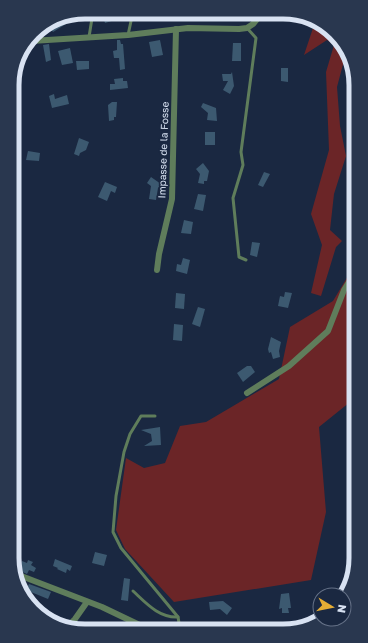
<svg xmlns="http://www.w3.org/2000/svg" width="368" height="643" viewBox="0 0 368 643" font-family="'Golos Text',sans-serif">
  <rect width="100%" height="100%" fill="#1a2841"/>
  <!-- green -->
  <g fill="#6b2527">
    <path d="M 315,22 L 331,30 L 346,53 L 337,87 L 340,126 L 346,156 L 334,194 L 330,230 L 342,241 L 336,247 L 321,296 L 311,293 L 322,245 L 311,214 L 329,150 L 326,72 L 334,45 L 327,40 L 304,55 Z"/>
    <path d="M 354,266 L 355,398 L 319,427 L 326,512 L 311,580 L 174,602 L 125,549 L 116,530 L 126,458 L 144,468 L 165,463 L 180,426 L 206,422 L 279,379 L 290,327 L 333,301 Z"/>
  </g>
  <!-- building -->
  <g fill="#3c5970">
    <path d="M 113,12 L 126,12 L 121,19 L 118,16 L 115,20 L 105,23 L 103,17 Z"/>
    <path d="M 63,20 L 66,24 L 53,32 L 49,26 Z"/>
    <path d="M 117,40 L 120,40 L 121,44 L 123,44 L 125,69 L 120,70 L 119,58 L 114,58 L 113,51 L 117,50 Z"/>
    <path d="M 160,40 L 163,55 L 152,57 L 149,42 Z"/>
    <path d="M 233,43 L 241,43 L 241,61 L 232,61 Z"/>
    <path d="M 49,44 L 51,60 L 46,62 L 43,45 Z"/>
    <path d="M 70,48 L 73,63 L 62,65 L 58,51 Z"/>
    <path d="M 76,61 L 89,61 L 89,69 L 77,70 Z"/>
    <path d="M 281,68 L 288,68 L 288,82 L 281,81 Z"/>
    <path d="M 232,72 L 234,86 L 230,94 L 223,90 L 228,81 L 223,81 L 222,74 L 231,74 Z"/>
    <path d="M 123,78 L 123,81 L 127,81 L 128,88 L 110,90 L 110,84 L 115,84 L 114,79 Z"/>
    <path d="M 54,94 L 55,99 L 67,95 L 69,104 L 52,108 L 49,96 Z"/>
    <path d="M 112,102 L 117,102 L 116,117 L 114,117 L 114,120 L 109,121 L 108,105 Z"/>
    <path d="M 203,103 L 216,108 L 217,121 L 207,120 L 208,113 L 201,107 Z"/>
    <rect x="205" y="132" width="10" height="13"/>
    <path d="M 79,138 L 89,142 L 86,150 L 80,153 L 79,156 L 74,154 Z"/>
    <path d="M 28,151 L 40,153 L 39,161 L 26,160 Z"/>
    <path d="M 203,163 L 209,171 L 207,181 L 204,181 L 204,184 L 198,183 L 200,174 L 196,169 Z"/>
    <path d="M 264,172 L 270,174 L 263,187 L 258,185 Z"/>
    <path d="M 151,177 L 161,184 L 158,188 L 156,200 L 149,199 L 151,186 L 147,183 Z"/>
    <path d="M 105,182 L 117,187 L 115,193 L 111,191 L 107,201 L 98,197 Z"/>
    <path d="M 198,194 L 206,195 L 203,211 L 194,209 Z"/>
    <path d="M 184,220 L 193,222 L 191,234 L 181,233 Z"/>
    <path d="M 252,242 L 260,243 L 257,257 L 250,255 Z"/>
    <path d="M 183,258 L 190,260 L 187,274 L 176,271 L 177,264 L 181,265 Z"/>
    <path d="M 285,292 L 292,293 L 288,308 L 278,306 L 280,296 L 284,297 Z"/>
    <path d="M 176,293 L 185,294 L 184,309 L 175,308 Z"/>
    <path d="M 198,307 L 205,309 L 200,327 L 192,324 Z"/>
    <path d="M 174,324 L 183,325 L 182,341 L 173,340 Z"/>
    <path d="M 271,337 L 281,342 L 279,351 L 280,357 L 273,359 L 271,352 L 269,353 L 268,349 Z"/>
    <path d="M 247,366 L 251,366 L 255,372 L 243,382 L 237,373 Z"/>
    <path d="M 160,427 L 161,445 L 144,446 L 152,441 L 151,434 L 141,430 Z"/>
    <path d="M 95,552 L 107,555 L 104,566 L 92,563 Z"/>
    <path d="M 55,559 L 72,566 L 70,571 L 67,569 L 66,573 L 57,569 L 58,568 L 53,566 Z"/>
    <path d="M 28,560 L 33,562 L 31,565 L 36,568 L 34,572 L 29,570 L 27,574 L 18,570 L 22,561 L 27,563 Z"/>
    <path d="M 124,578 L 130,579 L 128,601 L 121,600 Z"/>
    <path d="M 29,584 L 51,592 L 48,599 L 26,590 Z"/>
    <path d="M 289,593 L 291,608 L 288,608 L 289,613 L 282,613 L 282,608 L 279,609 L 281,594 Z"/>
    <path d="M 209,602 L 223,601 L 232,608 L 227,615 L 220,609 L 210,610 Z"/>
  </g>
  <g fill="none" stroke-linecap="round" stroke-linejoin="round">
    <!-- service -->
    <g stroke="#5f7d5b" stroke-width="3">
      <path d="M 128,35 L 133,12"/>
      <path d="M 89,37 L 93,12"/>
      <path d="M 246,260 L 239,257 L 233,198 L 243,165 L 241,152 L 256,38 L 247,28"/>
      <path d="M 155,416 L 141,416 L 130,434 L 124,452 L 116,496 L 113,532 L 121,548 L 178,617 L 180,629"/>
      <path d="M 133,591 C 146,603 159,618 178,617"/>
    </g>
    <!-- minor -->
    <g stroke="#5f7d5b" stroke-width="6">
      <path d="M 31,41 L 128,35 L 188,28 L 239,29 L 247,28 L 253,24 L 262,13"/>
      <path d="M 157,270 L 159,254 L 172,199 L 176,29"/>
      <path d="M 247,393 L 289,366 L 328,331 L 344,290 L 354,274"/>
      <path d="M 16,574 L 102,607 L 148,629"/>
      <path d="M 67,627 L 75,619 L 87,602"/>
    </g>
  </g>
  <g text-anchor="middle" stroke-width="3.5" stroke-linejoin="round" paint-order="stroke">
    <!-- street labels -->
    <g font-size="10" fill="#d8e2f2" stroke="#1a2841">
      <text transform="translate(163 150) rotate(-88)" y="4">Impasse de la Fosse</text>
    </g>
  </g>
  <!-- crop -->
  <path d="M0 0H368V643H0ZM85 19H283A66 66 0 0 1 349 85V558A66 66 0 0 1 283 624H85A66 66 0 0 1 19 558V85A66 66 0 0 1 85 19Z" fill="#29374f" fill-rule="evenodd"/>
  <path fill="none" stroke="#d8e2f2" stroke-width="5" d="M85 19H283A66 66 0 0 1 349 85V558A66 66 0 0 1 283 624H85A66 66 0 0 1 19 558V85A66 66 0 0 1 85 19Z"/>
  <!-- north arrow -->
  <g transform="translate(332 607) rotate(100)"><circle r="19" fill="#1a2841" stroke="#667288"/>
  <path d="M0-3L7 15L0 10L-7 15Z" fill="#e5ad35"/>
  <text y="-6" font-size="11" font-weight="bold" text-anchor="middle" fill="#d8e2f2">N</text>
  </g>
</svg>
